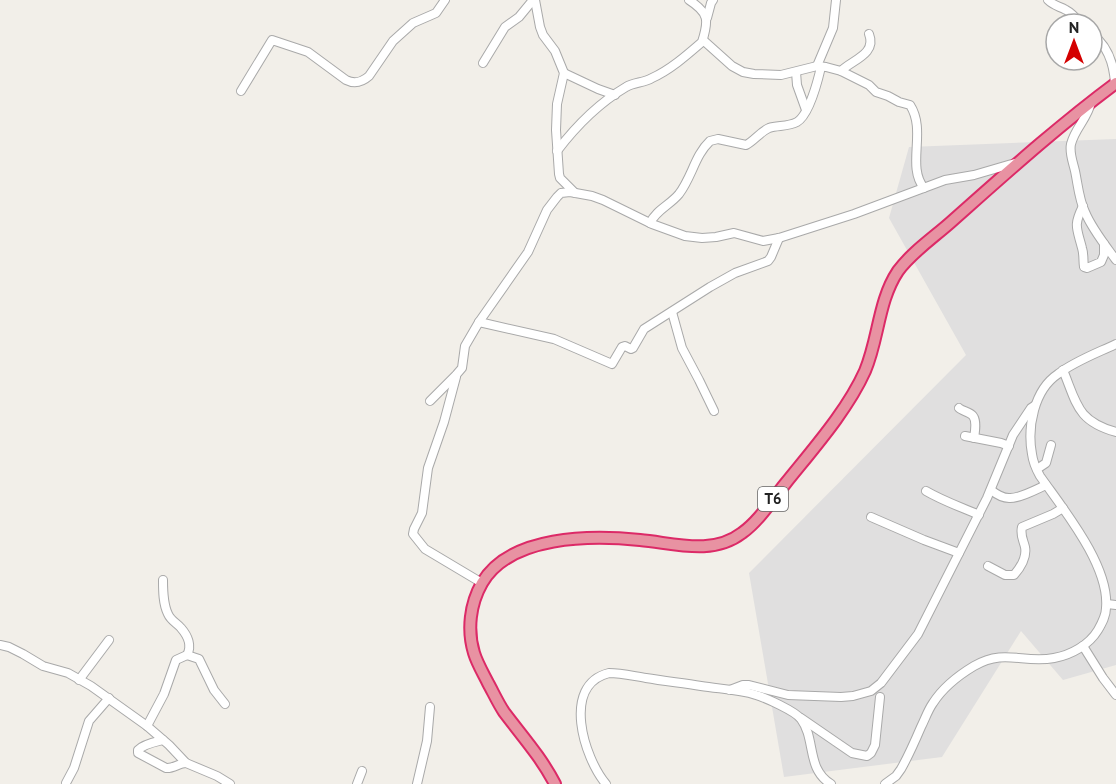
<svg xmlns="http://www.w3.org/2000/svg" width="1116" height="784" viewBox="0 0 1116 784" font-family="'PT Sans',sans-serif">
  <rect width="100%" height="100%" fill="#f2efe9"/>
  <!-- residential -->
  <path fill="#e0dfdf" d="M 1116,139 L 1116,665 L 1063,680 L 1021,631 L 942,757 L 784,777 L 749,573 L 966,355 L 889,218 L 909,147 Z"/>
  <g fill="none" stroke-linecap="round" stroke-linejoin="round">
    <defs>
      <g id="minor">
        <path d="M 535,0 L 540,27 L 543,35 L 555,51 L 564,73 L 557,104 L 556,130 L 559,174 L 560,178 L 575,193"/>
        <path d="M 1048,0 C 1054,6 1059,6 1066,10 C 1072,13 1077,19 1081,24"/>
        <path d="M 707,18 L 711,3 L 713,0"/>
        <path d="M 1092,34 C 1108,46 1114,64 1115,84"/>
        <path d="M 703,40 L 732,66 L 743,72 L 754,74 L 781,75 L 817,66 L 826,67 L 841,71 L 869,85 L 876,92 L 888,96 L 899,102 L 910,105 C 927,131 906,166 924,188"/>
        <path d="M 483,63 L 505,27 L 519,17 L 533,0"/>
        <path d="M 817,66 L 833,28 L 836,0"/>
        <path d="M 841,71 C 852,60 877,54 869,34"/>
        <path d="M 796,72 L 797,85 L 806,110"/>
        <path d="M 564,73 L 598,89 L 615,95"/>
        <path d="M 241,91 L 272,40 L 308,52 L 346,80 C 354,84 361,83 369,76 L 393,41 L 413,23 L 436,13 L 445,0"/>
        <path d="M 1091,102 C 1088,118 1075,128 1071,144 C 1069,153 1073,162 1075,171 C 1078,185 1079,200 1085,212 C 1092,229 1105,245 1116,260"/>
        <path d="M 557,151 C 576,126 599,103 626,87 C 634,82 644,83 652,78 C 670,70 687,55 702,42 C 709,20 709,13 689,0"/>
        <path d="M 1083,206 C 1073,226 1077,228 1082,248 C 1084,254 1083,261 1084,267 L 1087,268 L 1101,262 L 1104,255 L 1104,244"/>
        <path d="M 650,223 C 656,210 670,205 679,194 C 692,177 695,155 710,141 L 718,139 L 746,145 C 754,141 760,132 769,128 C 777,125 788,127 797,122 C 809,115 818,80 821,67"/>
        <path d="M 672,312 L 682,348 L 699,380 L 714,411"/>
        <path d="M 479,322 L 554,339 L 612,364 L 622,347 L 625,346 L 631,349 L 633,348 L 644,329 L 710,287 L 735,273 L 768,261 L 771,257 L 779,238"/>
        <path d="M 1063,370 C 1077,404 1077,421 1116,432"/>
        <path d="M 456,377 L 444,422 L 428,468 L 422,513 L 414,529 L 413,534 L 425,549 L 482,583"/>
        <path d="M 430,401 L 456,375 L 462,368 L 465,346 L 479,322 L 528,252 L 547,210 L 557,197 L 561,193 L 570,192 L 592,196 L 603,200 L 652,224 L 685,236 L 702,238 L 716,237 L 734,233 L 763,241 L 779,238 L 854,214 L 945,180 L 974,175 L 1015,163"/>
        <path d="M 959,408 C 962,411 970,412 973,416 C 977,421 975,432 974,438"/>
        <path d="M 965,436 L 1001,443 L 1009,446"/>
        <path d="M 1037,469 L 1046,463 L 1051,445"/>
        <path d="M 991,490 C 996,494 1002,498 1009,498 C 1019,499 1037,489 1046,485"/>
        <path d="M 926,491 C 943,501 961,507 979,515"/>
        <path d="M 871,517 L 924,540 L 959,553"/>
        <path d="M 988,566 L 1005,575 L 1014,575 C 1020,568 1027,557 1025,547 C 1023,539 1020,535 1022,527 L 1053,514 L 1063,508"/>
        <path d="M 1107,604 L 1116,605"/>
        <path d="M 0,645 L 9,647 L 23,654 L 43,666 L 68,673 L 91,686 L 147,726 L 169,745 L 186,763 L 217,776 L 230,784"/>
        <path d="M 1083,646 L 1103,678 L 1116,695"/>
        <path d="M 187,655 L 199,659 L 214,690 L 225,704"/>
        <path d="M 79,680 L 109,640"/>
        <path d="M 730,690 L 743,685 L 749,685 L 788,695 L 841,697 L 853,696 L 871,691 L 881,683 L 918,634 L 987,498 L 1013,435 L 1031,408 L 1034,406"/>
        <path d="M 801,718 L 852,753 L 867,756 L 871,753 L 875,745 L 880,697"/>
        <path d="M 147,726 L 164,694 L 176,660 L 187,655 C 192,646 188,636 181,628 C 177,623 171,621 168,614 C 163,604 163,591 163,580"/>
        <path d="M 163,740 C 155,742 144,744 138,750 L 138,753 L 166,768 C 173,769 179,763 186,763"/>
        <path d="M 66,783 L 74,768 L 89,721 L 109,698"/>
        <path d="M 357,784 L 362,771"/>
        <path d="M 417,784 L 427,741 L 430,707"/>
        <path d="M 606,784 C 584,758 561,685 609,673 C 621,673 633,676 646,678 C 664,681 682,683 701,686 C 719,689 738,689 756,695 C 766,698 795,711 801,719 C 816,739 806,769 831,784"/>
        <path d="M 885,784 L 896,776 L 901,769 C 909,755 915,741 921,727 C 925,719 928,710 933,703 C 942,689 959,675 974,666 C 1005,648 1023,664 1054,658 C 1071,655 1089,645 1098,630 C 1102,623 1106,616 1106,608 C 1110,566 1063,509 1040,476 C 1036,469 1033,462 1032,454 C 1027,427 1034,390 1058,374 C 1075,361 1097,353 1116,344"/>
      </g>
      <path id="highway" d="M 555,784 C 541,757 522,736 504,712 C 498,703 493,692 488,683 C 483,673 477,663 474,653 C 467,630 470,604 482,583 C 510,535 591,535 640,540 C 674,543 712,556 742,533 C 759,521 772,500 785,484 C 813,449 847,411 865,371 C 879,338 878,301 898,271 C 912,252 933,238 951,222 C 1004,175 1058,126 1116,83"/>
    </defs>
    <!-- minor casing -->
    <use href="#minor" stroke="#a9a9a9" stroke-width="10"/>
    <!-- highway casing -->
    <use href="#highway" stroke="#dc2a67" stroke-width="14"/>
    <!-- minor -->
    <use href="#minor" stroke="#fff" stroke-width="8"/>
    <!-- highway -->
    <use href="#highway" stroke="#e892a2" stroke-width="10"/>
  </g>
  <g text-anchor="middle" stroke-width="6" stroke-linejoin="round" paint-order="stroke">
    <!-- shield labels -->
    <rect fill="#fff" stroke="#646464" stroke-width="1.5" x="758" y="487" width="30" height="24" rx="4.5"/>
    <g font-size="15" font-weight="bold" fill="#222">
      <text x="773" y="504">T6</text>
    </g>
  </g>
  <!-- north arrow -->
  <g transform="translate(1074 42)"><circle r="28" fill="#ffffff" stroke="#a7a7a7" stroke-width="1.5"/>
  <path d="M0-4.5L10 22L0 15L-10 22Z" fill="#d40000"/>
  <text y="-9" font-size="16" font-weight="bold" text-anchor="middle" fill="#222222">N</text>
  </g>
</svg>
